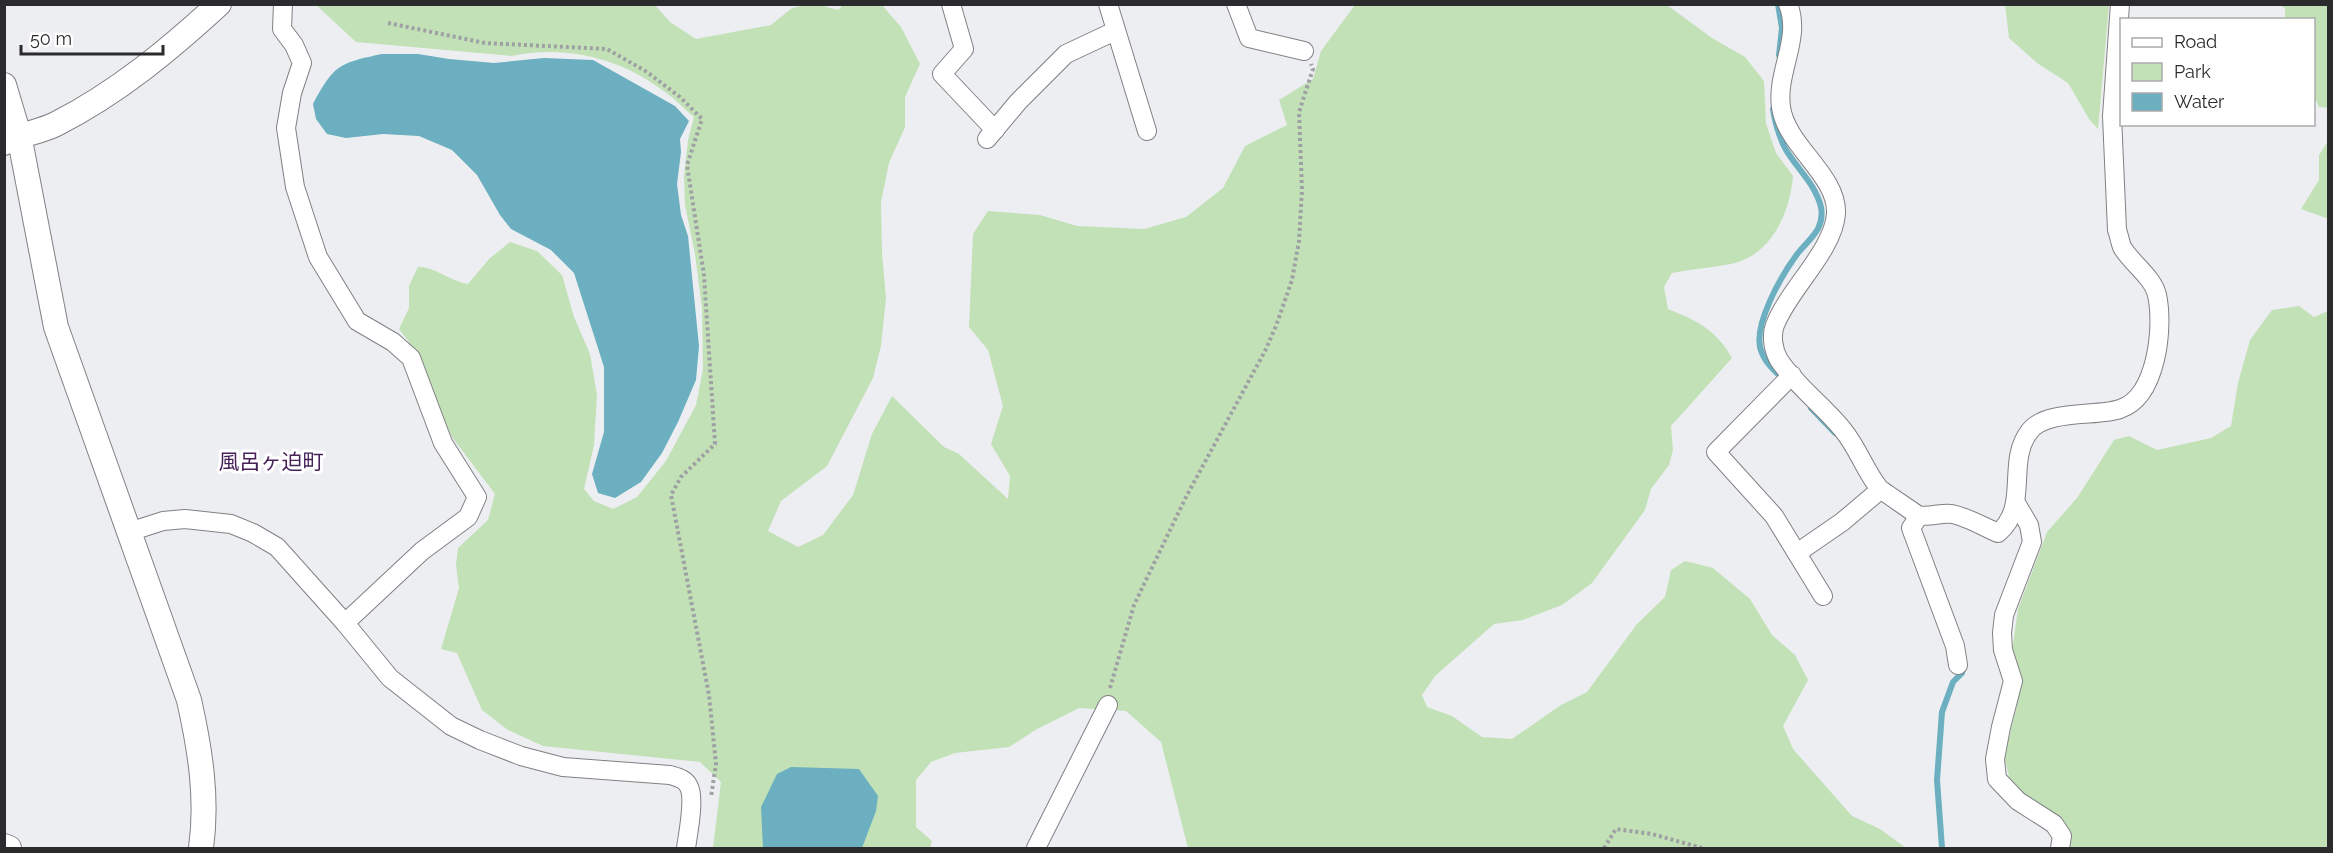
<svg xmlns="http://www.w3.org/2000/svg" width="2333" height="853" viewBox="0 0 2333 853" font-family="Raleway,'Noto Sans JP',sans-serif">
  <rect width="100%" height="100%" fill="#edeef2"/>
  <!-- green -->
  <g fill="#c2e1b7">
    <path d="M 881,4 L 901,27 L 920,64 L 905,97 L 905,127 L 889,163 L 881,202 L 882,253 L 886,298 L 881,346 L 873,378 L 827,466 L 781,501 L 768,531 L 798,547 L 823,535 L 853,495 L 872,434 L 892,396 L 944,447 L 959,454 L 1008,499 L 1010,476 L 991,444 L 1003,406 L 988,350 L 969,327 L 973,234 L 988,211 L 1040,215 L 1077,226 L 1144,229 L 1186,217 L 1223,188 L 1245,146 L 1287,125 L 1279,100 L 1313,79 L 1321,51 L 1355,5 L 1667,5 L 1712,38 L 1745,57 L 1764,81 L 1766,124 L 1776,153 L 1793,176 C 1790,213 1771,256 1731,264 C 1711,268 1691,269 1672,273 L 1664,287 L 1668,309 C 1698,321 1716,330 1732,358 L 1671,426 L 1673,450 L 1669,465 L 1651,489 L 1645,510 L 1592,583 L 1562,605 L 1523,620 L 1494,624 L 1435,676 L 1422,695 L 1427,707 L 1452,716 L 1482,737 L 1512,739 L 1561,705 L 1587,692 L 1637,624 L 1665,597 L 1671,570 L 1685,561 L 1713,568 L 1750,599 L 1772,635 L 1795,655 L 1808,680 L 1783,726 L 1793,749 L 1852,816 L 1880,829 L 1906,848 L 1188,848 L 1161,742 L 1126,711 L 1079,708 L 1037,729 L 1009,747 L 955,753 L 931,762 L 916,780 L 916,827 L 932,841 L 930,848 L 713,848 L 721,782 L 700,762 L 543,746 L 508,730 L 482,710 L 457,653 L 441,649 L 459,588 L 456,565 L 458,548 L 488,520 L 495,494 L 452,437 L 428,388 L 415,350 L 399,329 L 409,308 L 409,286 L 418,267 C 436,267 449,281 468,284 L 489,259 L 510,242 L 537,251 L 562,275 L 574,317 L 590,354 L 597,395 L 594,445 L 584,489 L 594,501 L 613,509 L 637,497 L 666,461 L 696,405 L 703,369 L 702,309 L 695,254 L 685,205 L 684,176 L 688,140 L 694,117 C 682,107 671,95 658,87 C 617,57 561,45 512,56 L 356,42 L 316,5 L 655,5 L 670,22 L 696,39 L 771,25 L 792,8 L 806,5 L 820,5 L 838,10 L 843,5 Z"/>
    <path d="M 2005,5 L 2109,5 L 2098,129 L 2089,119 L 2068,83 L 2037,63 L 2009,38 Z"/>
    <path d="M 2279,5 L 2328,5 L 2328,108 L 2319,107 L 2314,96 L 2314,20 L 2285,19 L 2285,8 Z"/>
    <path d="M 2328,141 L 2328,218 L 2326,218 L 2301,209 L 2319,180 L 2319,155 Z"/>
    <path d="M 2299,306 L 2314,317 L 2328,311 L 2328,848 L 2066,848 L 2011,785 L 2004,756 L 2017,706 L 2020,677 L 2012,652 L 2018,609 L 2047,532 L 2077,498 L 2114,440 L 2129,436 L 2157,450 L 2211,438 L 2231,426 L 2238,383 L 2250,340 L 2272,310 Z"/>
  </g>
  <!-- water -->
  <g fill="#6bafc0">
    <path d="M 382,54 L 418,54 L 449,59 L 494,63 L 544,58 L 593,60 L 675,106 L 689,121 L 680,139 L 681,152 L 677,184 L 681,215 L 688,236 L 699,346 L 696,380 L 678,422 L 662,453 L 641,482 L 615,498 L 598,493 L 592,474 L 604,432 L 604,367 L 574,273 L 551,250 L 511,229 L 500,215 L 477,175 L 452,150 L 419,136 L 383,134 L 346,138 L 327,134 L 316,119 L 313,104 C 334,65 339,63 382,54 Z"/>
    <path d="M 791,767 L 859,769 L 878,796 L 876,811 L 862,848 L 763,848 L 761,807 L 777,774 Z"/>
  </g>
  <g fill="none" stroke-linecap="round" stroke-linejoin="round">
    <!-- stream -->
    <g stroke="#6bafc0" stroke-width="6">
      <path d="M 1778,4 L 1782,28 L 1779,55"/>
      <path d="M 1773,109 C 1775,122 1779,136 1785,148 C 1796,168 1815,183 1821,207 C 1825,229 1810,238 1798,253 C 1783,273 1750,328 1762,353 C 1766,364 1777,373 1785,381"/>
      <path d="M 1811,408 L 1835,433"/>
      <path d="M 1942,848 L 1937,780 L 1942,712 L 1953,682 L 1962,673 L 1963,666"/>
    </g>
    <defs>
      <g id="street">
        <path d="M 283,4 L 282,29 L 294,45 L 302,63 L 292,93 L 286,128 L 295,187 L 318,257 L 357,321 L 393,342 L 411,358 L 443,443 L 477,497 L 468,517 L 422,551 L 345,623"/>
        <path d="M 951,4 L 964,49 L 942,74 L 995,130"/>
        <path d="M 1108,4 L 1147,131"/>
        <path d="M 1236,4 L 1249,38 L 1304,51"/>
        <path d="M 1788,4 C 1802,38 1776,72 1781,107 C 1786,146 1838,175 1836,214 C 1833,251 1789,289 1775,325 C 1771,335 1773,350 1779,360 C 1796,386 1824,406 1843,430 C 1858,448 1865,471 1879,488 C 1882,491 1911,510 1916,514 C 1925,519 1941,512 1952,514 C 1967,517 1984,527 1998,533 C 2030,507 2006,462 2029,432 C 2045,409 2098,417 2120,409 C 2157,397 2164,327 2157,295 C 2153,277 2131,263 2122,247 C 2120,242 2119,235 2117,230 L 2112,116 L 2120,4"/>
        <path d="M 987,139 L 1018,102 L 1066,54 L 1115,31"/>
        <path d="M 1792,375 L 1716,452 L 1774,516 L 1823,596"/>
        <path d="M 2016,503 L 2029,525 L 2032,542 L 2004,615 L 2002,633 L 2003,650 L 2013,681 L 2001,727 L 1995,759 L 1997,779 L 2018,801 L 2054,824 L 2062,836 L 2060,848"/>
        <path d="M 1919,516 L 1911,528 L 1955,646 L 1958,665"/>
        <path d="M 129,532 L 163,521 L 185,519 L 231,524 L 253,533 L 277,547 L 345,623 L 390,678 L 451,726 L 480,740 L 521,756 L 563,767 L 670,775 C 677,777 686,779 689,787 C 695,799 688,834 686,848"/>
        <path d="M 1797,553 L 1842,522 L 1880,490"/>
        <path d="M 1036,848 L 1108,705"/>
      </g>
      <g id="secondary">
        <path d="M 4,85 L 19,135 L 56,327 L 189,700 C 200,749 208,798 201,848"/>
        <path d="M 4,143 C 21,134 40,132 56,124 C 117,93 169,50 219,4"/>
        <path d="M 4,846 L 9,848"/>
      </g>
    </defs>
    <!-- street casing -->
    <use href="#street" stroke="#808184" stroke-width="20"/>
    <!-- secondary casing -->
    <use href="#secondary" stroke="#808184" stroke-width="26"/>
    <!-- path -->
    <g stroke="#9fa0a3" stroke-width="4" stroke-dasharray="3 3" stroke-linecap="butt">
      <path d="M 388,23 L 485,43 L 607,49 L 647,72 L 680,97 L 702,119 L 687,165 L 704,275 L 715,444 L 681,477 L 671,495 L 709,695 L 716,764 L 711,797"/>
      <path d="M 1110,688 L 1134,605 L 1186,497 L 1265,351 L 1276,326 L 1292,280 L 1299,241 L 1302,190 L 1299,112 L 1313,69 L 1311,64"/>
      <path d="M 1604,848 L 1616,829 L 1652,834 L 1702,848"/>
    </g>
    <!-- street -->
    <use href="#street" stroke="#fff" stroke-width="18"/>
    <!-- secondary -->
    <use href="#secondary" stroke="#fff" stroke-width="24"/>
  </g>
  <g text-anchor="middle" stroke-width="6" stroke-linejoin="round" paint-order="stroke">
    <!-- quarter labels -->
    <g font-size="21" fill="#462259" stroke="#fff">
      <text x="271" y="469">風呂ヶ迫町</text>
    </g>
  </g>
  <!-- border -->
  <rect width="2333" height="853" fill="none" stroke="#2b2b2d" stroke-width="12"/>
  <!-- legend -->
  <rect x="2120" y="18" width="195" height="108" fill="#ffffff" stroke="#aaaaab" stroke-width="1.5"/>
  <rect x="2132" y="38" width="30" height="9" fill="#ffffff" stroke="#aaaaab" stroke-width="1.5"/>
  <text x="2174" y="48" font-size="18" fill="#2b2b2d">Road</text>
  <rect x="2132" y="63" width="30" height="18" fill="#c2e1b7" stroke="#aaaaab" stroke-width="1.5"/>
  <text x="2174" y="78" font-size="18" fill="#2b2b2d">Park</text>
  <rect x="2132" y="93" width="30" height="18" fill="#6bafc0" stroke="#aaaaab" stroke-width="1.5"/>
  <text x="2174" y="108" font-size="18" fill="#2b2b2d">Water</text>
  <!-- scale -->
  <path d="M21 45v9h142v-9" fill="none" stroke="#2b2b2d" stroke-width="3"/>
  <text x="30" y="45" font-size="18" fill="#2b2b2d" stroke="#ffffff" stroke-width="4.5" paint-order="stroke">50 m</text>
</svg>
